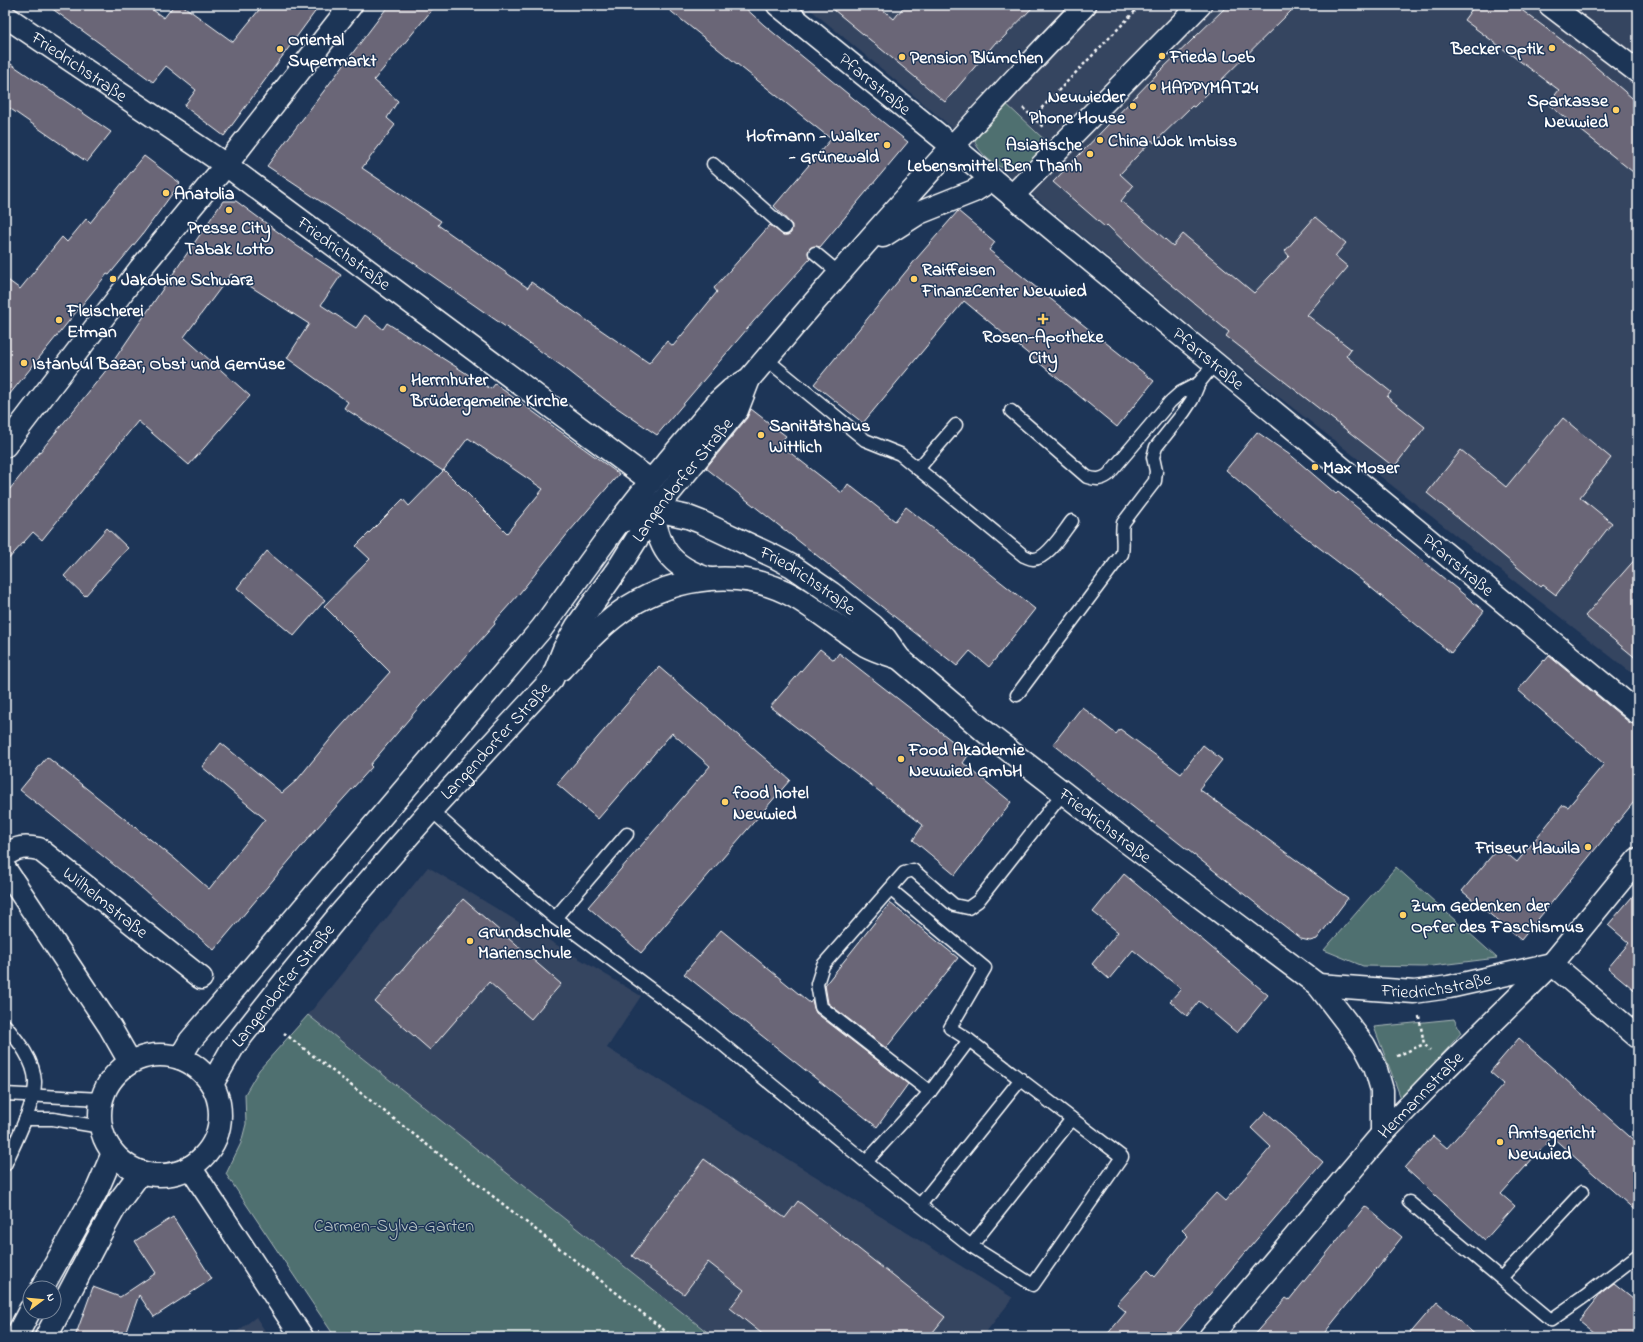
<svg xmlns="http://www.w3.org/2000/svg" width="1643" height="1342" viewBox="0 0 1643 1342" font-family="'Indie Flower',sans-serif">
  <rect width="100%" height="100%" fill="#1d3557"/>
  <filter id="ink" filterUnits="userSpaceOnUse"><feTurbulence type="fractalNoise" baseFrequency=".025" numOctaves="2"/><feDisplacementMap in="SourceGraphic" scale="8" xChannelSelector="R" yChannelSelector="G"/><feConvolveMatrix kernelMatrix="1 2 1 2 8 2 1 2 1" color-interpolation-filters="sRGB"/></filter>
  <g filter="url(#ink)">
    <!-- built -->
    <g fill="#344461">
      <path d="M 805,5 L 1638,5 L 1638,678 L 1225,355 Z"/>
      <path d="M 428,867 L 641,996 L 607,1048 L 1013,1298 L 982,1337 L 714,1337 L 308,1015 Z"/>
      <path d="M 256,1317 L 269,1337 L 230,1337 Z"/>
    </g>
    <!-- green -->
    <g fill="#506f6f" stroke="#a8b7b7">
      <path d="M 1003,101 L 1050,145 C 1030,163 1012,180 988,159 C 981,152 976,147 974,138 Z"/>
      <path d="M 1396,867 L 1497,958 L 1424,967 L 1363,966 L 1324,950 Z"/>
      <path d="M 308,1015 L 702,1328 L 714,1337 L 335,1337 L 226,1174 L 241,1143 L 246,1124 L 245,1094 L 259,1070 Z"/>
      <path d="M 1454,1019 L 1461,1033 L 1402,1101 L 1374,1027 Z"/>
    </g>
    <!-- building -->
    <g fill="#6b6677" stroke="#fff">
      <path d="M 47,5 L 146,5 L 164,18 L 174,5 L 182,5 L 233,42 L 263,5 L 320,5 L 224,136 L 184,106 L 196,90 L 166,66 L 153,82 Z"/>
      <path d="M 389,5 L 436,5 L 374,80 L 398,101 L 387,118 L 395,125 L 362,168 L 441,221 L 438,225 L 528,288 L 531,282 L 649,363 L 667,341 L 673,346 L 717,292 L 714,288 L 770,225 L 783,235 L 788,235 L 791,233 L 792,225 L 774,206 L 831,139 L 663,5 L 742,5 L 764,25 L 859,103 L 908,142 L 820,247 L 816,246 L 810,248 L 808,252 L 810,259 L 753,322 L 657,435 L 607,401 L 569,371 L 411,261 L 267,166 Z"/>
      <path d="M 828,5 L 877,5 L 894,19 L 905,5 L 1035,5 L 999,42 L 996,42 L 945,102 Z"/>
      <path d="M 1228,5 L 1297,5 L 1194,107 L 1192,106 L 1154,143 L 1152,140 L 1120,174 L 1133,186 L 1121,201 L 1173,246 L 1183,234 L 1254,293 L 1289,256 L 1285,251 L 1315,217 L 1346,243 L 1335,256 L 1348,267 L 1307,315 L 1351,349 L 1346,356 L 1391,392 L 1387,397 L 1425,427 L 1394,467 L 1226,336 L 1229,332 L 1154,270 L 1107,225 L 1105,227 L 1053,182 L 1159,72 Z"/>
      <path d="M 1475,5 L 1515,5 L 1583,56 L 1638,103 L 1638,176 L 1548,104 L 1559,90 L 1464,20 Z"/>
      <path d="M 5,60 L 111,132 L 87,162 L 5,105 Z"/>
      <path d="M 144,156 L 180,183 L 142,235 L 109,275 L 107,274 L 5,400 L 5,278 L 20,289 L 62,237 L 67,242 L 86,219 L 90,223 Z"/>
      <path d="M 223,201 L 236,201 L 297,246 L 341,275 L 321,305 L 356,328 L 365,315 L 383,329 L 387,323 L 491,389 L 495,384 L 619,474 L 569,532 L 519,594 L 494,622 L 495,624 L 426,701 L 425,700 L 370,765 L 372,767 L 316,829 L 214,950 L 129,877 L 20,790 L 47,757 L 175,859 L 209,889 L 265,819 L 202,767 L 221,743 L 282,793 L 297,780 L 337,731 L 390,672 L 324,606 L 370,559 L 356,546 L 403,499 L 409,506 L 444,470 L 507,533 L 543,489 L 468,438 L 443,471 L 344,408 L 348,402 L 287,358 L 309,324 L 231,274 L 184,337 L 250,396 L 189,465 L 138,421 L 42,540 L 33,532 L 5,563 L 5,495 L 112,363 Z"/>
      <path d="M 958,211 L 995,242 L 989,250 L 1154,381 L 1117,427 L 964,301 L 863,423 L 814,384 L 917,258 Z"/>
      <path d="M 751,409 L 786,436 L 779,444 L 842,493 L 848,484 L 895,521 L 906,507 L 1035,609 L 989,667 L 970,651 L 957,666 L 706,468 L 747,418 Z"/>
      <path d="M 1563,418 L 1611,458 L 1580,497 L 1612,523 L 1556,595 L 1543,585 L 1541,587 L 1469,527 L 1427,493 L 1461,450 L 1506,487 Z"/>
      <path d="M 1257,432 L 1293,457 L 1336,494 L 1338,492 L 1484,611 L 1451,653 L 1359,578 L 1296,530 L 1226,470 Z"/>
      <path d="M 107,528 L 128,548 L 85,596 L 64,576 Z"/>
      <path d="M 267,551 L 325,600 L 294,636 L 237,588 Z"/>
      <path d="M 1638,556 L 1638,660 L 1585,616 Z"/>
      <path d="M 820,649 L 834,660 L 839,653 L 969,754 L 963,763 L 1011,802 L 955,875 L 913,840 L 923,825 L 770,707 Z"/>
      <path d="M 1549,656 L 1630,723 L 1638,725 L 1638,797 L 1521,940 L 1462,891 L 1499,847 L 1517,862 L 1563,805 L 1568,807 L 1604,764 L 1518,690 L 1544,660 L 1545,661 Z"/>
      <path d="M 659,667 L 790,780 L 641,953 L 588,907 L 710,766 L 672,733 L 598,819 L 557,784 Z"/>
      <path d="M 1082,707 L 1116,734 L 1120,729 L 1181,774 L 1203,745 L 1222,760 L 1199,789 L 1348,898 L 1317,939 L 1310,941 L 1301,939 L 1053,744 Z"/>
      <path d="M 1124,874 L 1268,995 L 1237,1033 L 1199,1001 L 1187,1016 L 1170,1001 L 1181,989 L 1133,950 L 1109,979 L 1092,964 L 1118,932 L 1093,912 Z"/>
      <path d="M 1638,890 L 1638,993 L 1608,968 L 1629,943 L 1608,925 Z"/>
      <path d="M 463,899 L 561,984 L 531,1019 L 489,982 L 430,1050 L 375,1002 Z"/>
      <path d="M 890,903 L 958,958 L 886,1048 L 828,1003 L 825,985 Z"/>
      <path d="M 721,930 L 810,1003 L 812,1000 L 814,1008 L 816,1013 L 908,1084 L 877,1127 L 684,974 Z"/>
      <path d="M 1519,1038 L 1638,1144 L 1638,1213 L 1552,1137 L 1501,1194 L 1515,1206 L 1485,1240 L 1405,1168 L 1433,1136 L 1447,1148 L 1504,1084 L 1490,1072 Z"/>
      <path d="M 1266,1112 L 1323,1162 L 1173,1337 L 1105,1337 L 1126,1312 L 1117,1304 L 1148,1270 L 1155,1277 L 1188,1236 L 1182,1230 L 1216,1193 L 1225,1201 L 1271,1147 L 1251,1128 Z"/>
      <path d="M 704,1159 L 785,1218 L 798,1201 L 945,1317 L 929,1337 L 766,1337 L 730,1308 L 744,1290 L 708,1262 L 684,1294 L 632,1256 Z"/>
      <path d="M 1365,1206 L 1402,1237 L 1321,1337 L 1252,1337 L 1286,1298 L 1289,1300 Z"/>
      <path d="M 173,1217 L 212,1279 L 154,1317 L 139,1295 L 124,1337 L 75,1337 L 93,1287 L 120,1297 L 156,1273 L 135,1241 Z"/>
      <path d="M 1614,1283 L 1638,1302 L 1638,1337 L 1600,1337 L 1579,1320 L 1601,1293 Z"/>
      <path d="M 1437,1302 L 1478,1337 L 1407,1337 Z"/>
    </g>
    <g fill="none" stroke-linecap="round" stroke-linejoin="round">
      <defs>
        <g id="lane">
          <path d="M 713,164 L 785,228"/>
          <path d="M 815,253 L 839,273"/>
          <path d="M 766,359 L 865,440 L 900,454 L 1024,556 C 1027,557 1030,559 1033,559 C 1047,560 1064,531 1072,521"/>
          <path d="M 1011,411 L 1087,477 C 1096,480 1101,480 1108,475 L 1170,402 L 1180,393 L 1199,383"/>
          <path d="M 918,469 L 956,425"/>
          <path d="M 1017,695 L 1122,554 C 1124,543 1121,534 1123,523 L 1155,481 L 1156,471 L 1153,457 L 1156,447 L 1184,412 L 1192,400 L 1199,383 L 1215,363"/>
          <path d="M 431,810 L 484,858 L 555,918 L 627,834"/>
          <path d="M 555,918 L 699,1025 L 866,1162 L 930,1092 L 969,1040 L 950,1028 L 985,968 L 890,889"/>
          <path d="M 5,1025 C 18,1041 34,1060 35,1081 C 36,1102 14,1145 5,1165"/>
          <path d="M 930,1092 L 821,1007 L 817,984 L 823,965 L 904,873 L 913,870 L 954,905 L 968,908 L 978,901 L 1063,793"/>
          <path d="M 5,1094 L 101,1099"/>
          <path d="M 25,1119 L 53,1119 L 101,1127"/>
          <path d="M 866,1162 L 971,1246 L 1033,1285 L 1122,1157 L 969,1040"/>
          <path d="M 1409,1202 L 1551,1320 L 1585,1296 L 1638,1255"/>
          <path d="M 920,1205 L 1021,1079"/>
          <path d="M 971,1246 L 1072,1119"/>
          <path d="M 1501,1278 L 1582,1192"/>
        </g>
        <g id="street">
          <path id="s1" d="M 778,5 L 952,146 L 1638,713"/>
          <path d="M 1550,5 L 1638,72"/>
          <path id="s2" d="M 5,16 L 226,165 L 651,481"/>
          <path d="M 1012,196 L 1200,5"/>
          <path d="M 883,236 L 919,213 L 974,191 L 982,186 L 989,177"/>
          <path d="M 5,446 L 140,269 L 226,165 L 351,5"/>
          <path d="M 652,506 C 658,547 668,566 709,579"/>
          <path id="s3" d="M 619,522 L 643,514 L 665,512 L 688,517 L 701,522 L 775,557 L 792,566 L 831,593 L 873,626 L 885,638 L 899,658 L 989,735 L 1123,839 L 1318,985 L 1364,1045 L 1375,1066 L 1382,1090 L 1382,1134"/>
          <path d="M 561,669 C 582,647 602,624 628,607 C 677,576 743,567 795,597 C 819,611 841,630 865,645 C 876,651 887,654 899,658"/>
          <path id="s4" d="M 5,855 C 18,847 24,846 39,849 L 201,978"/>
          <path id="s5" d="M 1318,985 L 1414,992 L 1449,987 L 1552,964 L 1638,1037"/>
          <path d="M 180,1058 L 190,1041 L 542,628 L 619,522 L 651,481 L 719,401 L 731,390 L 749,379 C 857,250 969,126 1085,5"/>
          <path id="s6" d="M 212,1084 L 233,1047 L 289,976 L 340,914 L 431,810 L 552,679 L 564,649 L 577,626 L 621,564 L 653,513 L 737,410 L 749,379"/>
          <path d="M 190,1167 L 302,1337"/>
        </g>
        <g id="secondary">
          <path d="M 5,869 L 110,1027 L 130,1062"/>
          <circle cx="160" cy="1115" r="60"/>
          <path d="M 42,1288 L 97,1190 L 113,1153"/>
          <path d="M 16,1337 L 30,1310"/>
          <path d="M 46,1337 L 97,1240 L 117,1204 L 141,1172"/>
          <path id="s7" d="M 1210,1337 L 1382,1134 L 1446,1068 L 1552,964 L 1638,859"/>
        </g>
      </defs>
      <!-- lane casing -->
      <use href="#lane" stroke="#fff" stroke-width="15"/>
      <!-- street casing -->
      <use href="#street" stroke="#fff" stroke-width="25"/>
      <!-- secondary casing -->
      <use href="#secondary" stroke="#fff" stroke-width="25"/>
      <!-- path -->
      <g stroke="#fff" stroke-width="2.5" stroke-dasharray="3 3" stroke-linecap="butt">
        <path d="M 1023,108 L 1044,128"/>
        <path d="M 1033,117 L 1141,5"/>
        <path d="M 1419,1016 L 1424,1044 L 1430,1050"/>
        <path d="M 284,1033 L 673,1337"/>
        <path d="M 1397,1056 L 1424,1044"/>
      </g>
      <!-- lane -->
      <use href="#lane" stroke="#1d3557" stroke-width="12"/>
      <!-- street -->
      <use href="#street" stroke="#1d3557" stroke-width="22"/>
      <!-- secondary -->
      <use href="#secondary" stroke="#1d3557" stroke-width="22"/>
    </g>
  </g>
  <!-- markers -->
  <g fill="#ffd166" stroke="#1d3557" stroke-width="1.5">
    <circle cx="1552" cy="48" r="4"/>
    <circle cx="280" cy="49" r="4"/>
    <circle cx="1162" cy="56" r="4"/>
    <circle cx="902" cy="57" r="4"/>
    <circle cx="1153" cy="87" r="4"/>
    <circle cx="1133" cy="106" r="4"/>
    <circle cx="1616" cy="110" r="4"/>
    <circle cx="1100" cy="140" r="4"/>
    <circle cx="887" cy="145" r="4"/>
    <circle cx="1090" cy="154" r="4"/>
    <circle cx="166" cy="193" r="4"/>
    <circle cx="229" cy="210" r="4"/>
    <circle cx="113" cy="279" r="4"/>
    <circle cx="914" cy="279" r="4"/>
    <path d="M1041 313h4v4h4v4h-4v4h-4v-4h-4v-4h4z"/>
    <circle cx="59" cy="320" r="4"/>
    <circle cx="24" cy="363" r="4"/>
    <circle cx="403" cy="389" r="4"/>
    <circle cx="761" cy="435" r="4"/>
    <circle cx="1315" cy="467" r="4"/>
    <circle cx="901" cy="759" r="4"/>
    <circle cx="725" cy="802" r="4"/>
    <circle cx="1588" cy="847" r="4"/>
    <circle cx="1403" cy="915" r="4"/>
    <circle cx="470" cy="941" r="4"/>
    <circle cx="1500" cy="1142" r="4"/>
  </g>
  <g text-anchor="middle" stroke-width="3" stroke-linejoin="round" paint-order="stroke">
    <!-- poi labels -->
    <g font-size="18" font-weight="bold" fill="#fff" stroke="#1d3557" text-anchor="start">
      <text x="288" y="45">Oriental<tspan x="288" dy="21">Supermarkt</tspan></text>
      <text x="1544" y="54" text-anchor="end">Becker Optik</text>
      <text x="1170" y="62">Frieda Loeb</text>
      <text x="910" y="63">Pension Blümchen</text>
      <text x="1161" y="93">HAPPYMAT24</text>
      <text x="1125" y="102" text-anchor="end">Neuwieder<tspan x="1125" dy="21">Phone House</tspan></text>
      <text x="1608" y="106" text-anchor="end">Sparkasse<tspan x="1608" dy="21">Neuwied</tspan></text>
      <text x="879" y="141" text-anchor="end">Hofmann - Walker<tspan x="879" dy="21">- Grünewald</tspan></text>
      <text x="1108" y="146">China Wok Imbiss</text>
      <text x="1082" y="150" text-anchor="end">Asiatische<tspan x="1082" dy="21">Lebensmittel Ben Thanh</tspan></text>
      <text x="174" y="199">Anatolia</text>
      <text x="229" y="233" text-anchor="middle">Presse City<tspan x="229" dy="21">Tabak Lotto</tspan></text>
      <text x="922" y="275">Raiffeisen<tspan x="922" dy="21">FinanzCenter Neuwied</tspan></text>
      <text x="121" y="285">Jakobine Schwarz</text>
      <text x="67" y="316">Fleischerei<tspan x="67" dy="21">Etman</tspan></text>
      <text x="1043" y="342" text-anchor="middle">Rosen-Apotheke<tspan x="1043" dy="21">City</tspan></text>
      <text x="32" y="369">Istanbul Bazar, Obst und Gemüse</text>
      <text x="411" y="385">Herrnhuter<tspan x="411" dy="21">Brüdergemeine Kirche</tspan></text>
      <text x="769" y="431">Sanitätshaus<tspan x="769" dy="21">Wittlich</tspan></text>
      <text x="1323" y="473">Max Moser</text>
      <text x="909" y="755">Food Akademie<tspan x="909" dy="21">Neuwied GmbH</tspan></text>
      <text x="733" y="798">food hotel<tspan x="733" dy="21">Neuwied</tspan></text>
      <text x="1580" y="853" text-anchor="end">Friseur Hawila</text>
      <text x="1411" y="911">Zum Gedenken der<tspan x="1411" dy="21">Opfer des Faschismus</tspan></text>
      <text x="478" y="937">Grundschule<tspan x="478" dy="21">Marienschule</tspan></text>
      <text x="1508" y="1138">Amtsgericht<tspan x="1508" dy="21">Neuwied</tspan></text>
    </g>
    <!-- street labels -->
    <g font-size="18" fill="#fff" stroke="#1d3557">
      <text dy="6" stroke="none"><textPath href="#s2" startOffset="90">Friedrichstraße</textPath></text>
      <text dy="6" stroke="none"><textPath href="#s1" startOffset="125">Pfarrstraße</textPath></text>
      <text dy="6" stroke="none"><textPath href="#s2" startOffset="414">Friedrichstraße</textPath></text>
      <text dy="6" stroke="none"><textPath href="#s1" startOffset="557">Pfarrstraße</textPath></text>
      <text dy="6" stroke="none"><textPath href="#s6" startOffset="769">Langendorfer Straße</textPath></text>
      <text dy="6" stroke="none"><textPath href="#s1" startOffset="881">Pfarrstraße</textPath></text>
      <text dy="6" stroke="none"><textPath href="#s3" startOffset="207">Friedrichstraße</textPath></text>
      <text dy="6" stroke="none"><textPath href="#s6" startOffset="446">Langendorfer Straße</textPath></text>
      <text dy="6" stroke="none"><textPath href="#s3" startOffset="594">Friedrichstraße</textPath></text>
      <text dy="6" stroke="none"><textPath href="#s4" startOffset="121">Wilhelmstraße</textPath></text>
      <text dy="6" stroke="none"><textPath href="#s5" startOffset="119">Friedrichstraße</textPath></text>
      <text dy="6" stroke="none"><textPath href="#s6" startOffset="122">Langendorfer Straße</textPath></text>
      <text dy="6" stroke="none"><textPath href="#s7" startOffset="321">Hermannstraße</textPath></text>
    </g>
    <!-- park labels -->
    <g font-size="18" fill="#b9c5c5" stroke="#1d3557">
      <text x="394" y="1231">Carmen-Sylva-Garten</text>
    </g>
  </g>
  <!-- margin -->
  <rect width="1643" height="1342" fill="none" stroke="#1d3557" stroke-width="20"/>
  <rect x="10" y="10" width="1623" height="1322" fill="none" stroke="#fff" stroke-width="1.5" filter="url(#ink)"/>
  <!-- north arrow -->
  <g transform="translate(42 1300) rotate(74)"><circle r="19" fill="#1d3557" stroke="#77869a"/>
  <path d="M0-3L7 15L0 10L-7 15Z" fill="#ffd166"/>
  <text y="-6" font-size="11" font-weight="bold" text-anchor="middle" fill="#ffffff">N</text>
  </g>
</svg>
